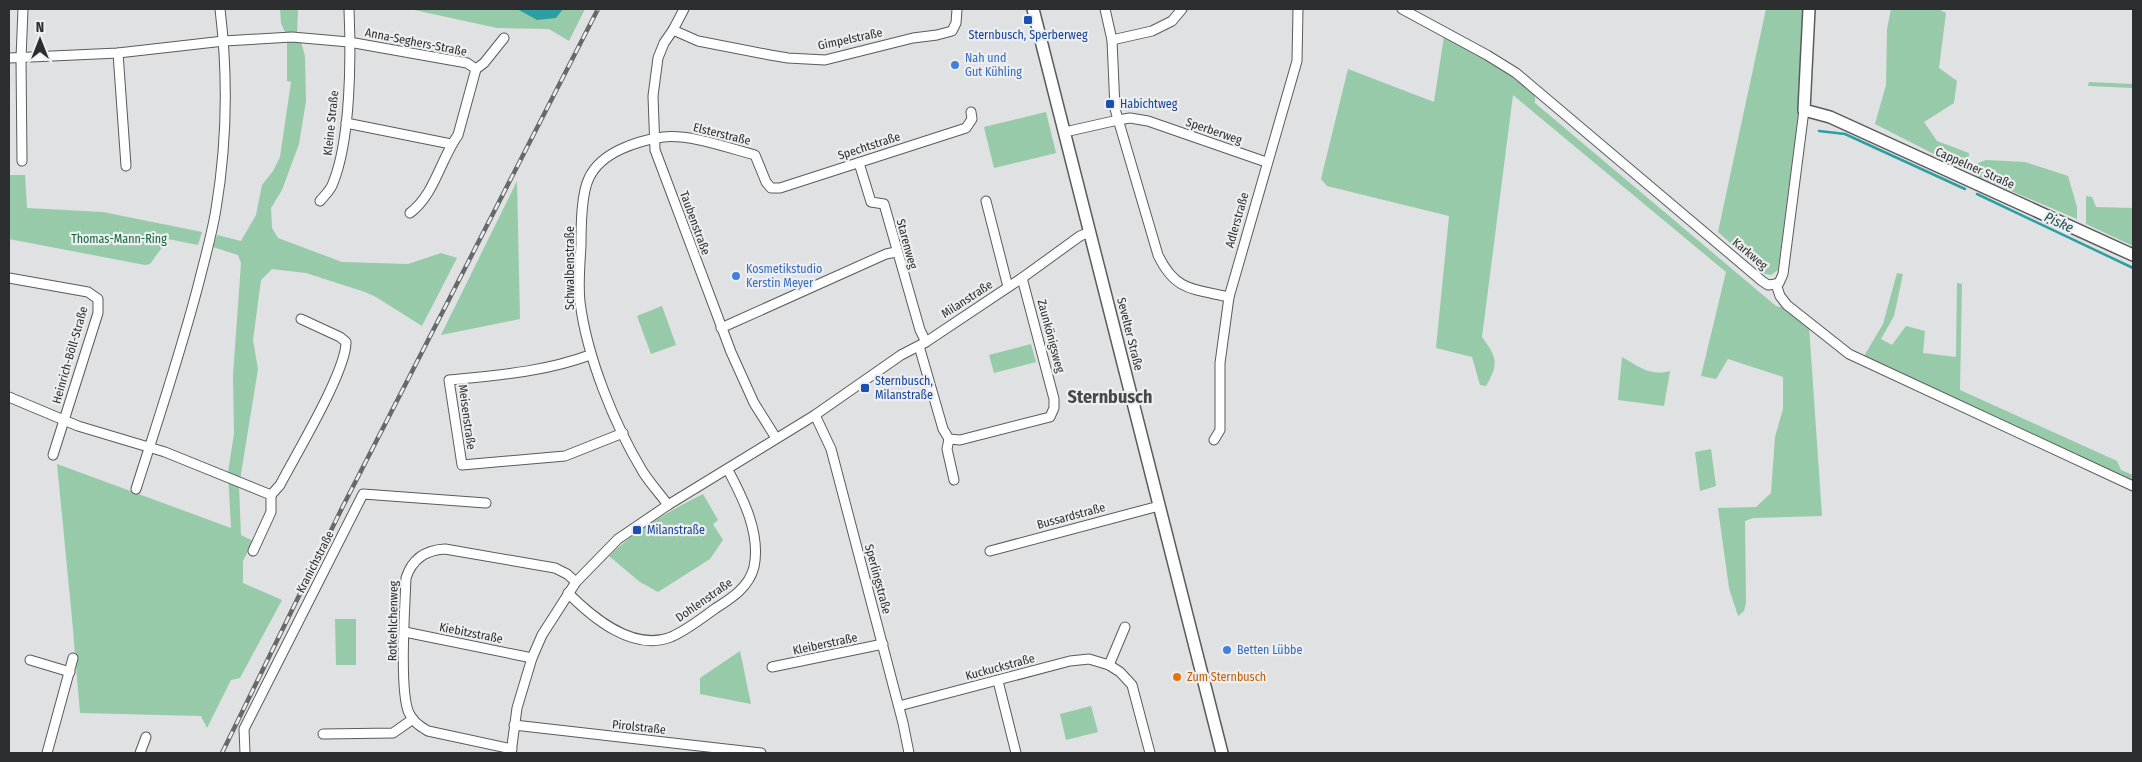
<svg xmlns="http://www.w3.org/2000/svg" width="2142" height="762" viewBox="0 0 2142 762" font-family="'Fira Sans Condensed',sans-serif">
  <rect width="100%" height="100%" fill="#dfe1e2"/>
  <!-- green -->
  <g fill="#96caa9">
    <path d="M 280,9 L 298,9 L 297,34 L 286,34 L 281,23 Z"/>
    <path d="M 410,9 L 585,9 L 569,41 L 549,29 L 497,28 Z"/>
    <path d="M 1766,9 L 1804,9 L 1798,116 L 1778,270 L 1771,275 L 1765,274 L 1718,232 Z"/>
    <path d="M 1891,9 L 1938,9 L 1946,13 L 1939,68 L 1957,81 L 1954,103 L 1924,122 L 1937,141 L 1969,153 L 1967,171 L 1875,124 L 1886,85 L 1887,29 Z"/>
    <path d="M 1444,36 C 1476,54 1507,71 1535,95 L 1535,103 L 1776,306 L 1785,308 L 1809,326 L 1822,516 L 1753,518 L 1745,521 L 1746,603 L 1744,611 L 1738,616 L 1729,588 L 1718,508 L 1756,507 L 1771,493 L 1775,437 L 1783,409 L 1783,377 L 1728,359 L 1716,379 L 1701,376 L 1726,272 L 1513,95 L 1482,337 C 1497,357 1499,364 1486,386 L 1480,385 L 1472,357 L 1436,348 L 1449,216 L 1327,186 L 1321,179 L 1348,69 L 1434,102 Z"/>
    <path d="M 287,42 L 301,42 L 305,56 L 306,101 L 299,144 L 282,190 L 271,208 L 272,228 L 278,238 L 342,262 L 408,264 L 441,253 L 457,258 L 422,326 L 376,297 L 365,292 L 306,273 L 272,269 L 261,280 L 253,340 L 258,369 L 239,486 L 241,535 L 253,541 L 243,561 L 243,583 L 282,600 L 240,678 L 231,680 L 207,728 L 201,716 L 80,713 L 72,618 L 57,464 L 231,528 L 228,472 L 234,434 L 233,375 L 241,263 L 238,255 L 213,247 L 217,235 L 241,241 L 256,215 L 262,185 L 273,171 L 280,157 L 291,82 L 287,81 Z"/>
    <path d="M 2089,82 L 2133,84 L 2133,88 L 2088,86 Z"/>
    <path d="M 1046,112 L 1056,153 L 994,168 L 984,127 Z"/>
    <path d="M 1986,160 L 2025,162 L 2068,176 L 2077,207 L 2077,219 L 1976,176 L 1976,168 L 1978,163 Z"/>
    <path d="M 9,175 L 25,175 L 27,208 L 103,212 L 202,232 L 198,245 L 168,239 L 150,264 L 145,265 L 9,239 Z"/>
    <path d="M 517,181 L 520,319 L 441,335 Z"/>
    <path d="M 2086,196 L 2092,197 L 2096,207 L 2133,208 L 2133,246 L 2086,224 Z"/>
    <path d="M 1897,273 L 1903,274 L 1894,316 L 1881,339 L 1892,345 L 1906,326 L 1925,331 L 1923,353 L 1956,357 L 1957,283 L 1962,284 L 1960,390 L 2117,461 L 2121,470 L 2133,475 L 2133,482 L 1864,356 L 1883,324 Z"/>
    <path d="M 662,306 L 676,345 L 651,354 L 637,316 Z"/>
    <path d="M 1031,344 L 1036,362 L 994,373 L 989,355 Z"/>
    <path d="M 1622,357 C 1638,366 1651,377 1670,371 L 1664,406 L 1618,400 Z"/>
    <path d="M 1711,449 L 1716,486 L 1700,491 L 1695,452 Z"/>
    <path d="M 703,494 L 718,520 L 713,524 L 723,540 L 710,559 L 658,592 L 640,582 L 609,556 C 636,530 669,511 703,494 Z"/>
    <path d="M 335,619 L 356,619 L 356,665 L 336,665 Z"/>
    <path d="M 740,651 L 751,704 L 700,694 L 700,678 Z"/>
    <path d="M 1091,706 L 1098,732 L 1066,740 L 1060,714 Z"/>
  </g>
  <!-- water -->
  <path fill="#2c9fa2" d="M 482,9 L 563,9 L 556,18 L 537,20 L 519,10 Z"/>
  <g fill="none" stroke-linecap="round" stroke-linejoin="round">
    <!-- stream -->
    <g stroke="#2c9fa2" stroke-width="2.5">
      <path d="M 1819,131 L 1845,134 L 1965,189"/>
      <path d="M 1977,194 L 2133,268"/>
    </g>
    <defs>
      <g id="street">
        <path d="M 684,9 L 673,30 L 664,43 L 658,58 L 653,96 L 655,150 L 731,352 L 754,403 L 776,438"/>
        <path d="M 1105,9 L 1112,40 L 1115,109 L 1158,255 C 1175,291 1193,289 1229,297"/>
        <path d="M 1402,9 L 1487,55 L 1516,73 L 1762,281 L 1768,285 L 1776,284"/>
        <path d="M 673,30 L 698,41 L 770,55 L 788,58 L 825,60 L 913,38 L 937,35 L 952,31 L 956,23 L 957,9"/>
        <path d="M 1112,40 L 1152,31 L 1172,21 L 1182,9"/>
        <path d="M 118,53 L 126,166"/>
        <path d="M 9,58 L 118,53 L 224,41 L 292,37 L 349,42 L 467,63 L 476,69 L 458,135 C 440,160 435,194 410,213"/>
        <path d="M 476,69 L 484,63 L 504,38"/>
        <path d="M 346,123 L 451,144"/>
        <path d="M 1065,132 L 1118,120 L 1130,118 L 1148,121 L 1266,162"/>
        <path d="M 22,161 L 21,58 L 23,9"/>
        <path d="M 859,163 L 871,202 L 884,204 L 920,330 L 926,342"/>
        <path d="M 320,201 C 324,196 331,190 333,183 C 351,139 351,57 349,9"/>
        <path d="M 986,201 L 1008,287"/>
        <path d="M 9,278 L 88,292 L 98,299 L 98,313 L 53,455"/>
        <path d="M 1776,284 L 1780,296 L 1787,305 L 1849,354 L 2133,486"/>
        <path d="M 1776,284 L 1779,283 L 1783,274 L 1804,110"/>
        <path d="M 721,328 L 886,254 L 896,252"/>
        <path d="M 919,346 L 943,429 L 949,439 L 960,440 L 1050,417 L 1054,408 L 1054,399 L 1022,278"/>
        <path d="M 590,355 C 544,372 498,375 449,380 L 462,465 L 565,456 L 623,433"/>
        <path d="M 9,397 L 78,426 L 165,452 L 271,495"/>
        <path d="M 815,415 L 831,449 L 903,723 L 909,753"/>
        <path d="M 949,439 L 947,449 L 954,480"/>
        <path d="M 1214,440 L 1220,430 L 1220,363 L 1229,297 L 1297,61 L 1298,9"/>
        <path d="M 136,489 C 158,420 181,352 199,282 C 205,258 212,234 216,209 C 227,143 228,75 220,9"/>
        <path d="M 271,495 L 280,485 C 296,454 346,372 346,342 L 340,337 L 301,319"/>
        <path d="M 668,505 C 660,494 650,483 643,472 C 614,424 587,357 580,302 C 578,284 580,264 581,245 C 581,227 581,194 589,178 C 601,152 637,141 663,137 C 691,134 728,148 755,155 L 766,182 L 771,188 L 780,188 L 966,128 L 972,119 L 971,112"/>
        <path d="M 253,551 L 271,512 L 271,495"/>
        <path d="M 990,551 L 1159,506"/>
        <path d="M 568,593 C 593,618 633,652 671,637 C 687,630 702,618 716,608 C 732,598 749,587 754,567 C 761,534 743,498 728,470"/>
        <path d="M 405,632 L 532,658"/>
        <path d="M 30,660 L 70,672"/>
        <path d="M 1109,665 L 1125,627"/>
        <path d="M 772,667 L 883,644"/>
        <path d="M 998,681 L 1016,753"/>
        <path d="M 899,706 L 1070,661 L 1089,659 L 1109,665 L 1120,672 L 1132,685 L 1150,753"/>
        <path d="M 514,725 L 761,753"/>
        <path d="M 323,734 L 393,733 L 413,719"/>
        <path d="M 512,749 L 428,731 C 420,726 413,722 409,713 C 399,692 405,606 406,578 C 412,559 425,550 445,549 L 555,568 L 567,574 L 576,582"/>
        <path d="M 47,753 L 73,658"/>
        <path d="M 140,753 L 146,737"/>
        <path d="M 245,753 L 244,729 L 363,494 L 486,503"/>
        <path d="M 511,753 L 517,708 L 532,658 L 542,635 L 576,582 L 618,539 L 668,505 L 815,415 L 901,355 L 926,342 L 1022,278 L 1080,236 L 1090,232"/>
      </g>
      <g id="secondary">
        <path d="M 1033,9 L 1222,753"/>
        <path d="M 1809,9 L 1804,110 L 1830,117 L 2133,255"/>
      </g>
    </defs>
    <!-- street casing -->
    <use href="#street" stroke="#595b5c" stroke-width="11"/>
    <!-- secondary casing -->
    <use href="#secondary" stroke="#595b5c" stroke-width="14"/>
    <!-- street -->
    <use href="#street" stroke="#fff" stroke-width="9"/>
    <!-- secondary -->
    <use href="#secondary" stroke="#fff" stroke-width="11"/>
    <defs>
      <path id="rail" d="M 222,753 L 342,508 L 598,9"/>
    </defs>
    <!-- rail casing -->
    <use href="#rail" stroke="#666869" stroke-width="4.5"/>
    <!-- rail -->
    <use href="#rail" stroke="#edeef0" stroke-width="2.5" stroke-dasharray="8" stroke-linecap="butt"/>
  </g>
  <!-- markers -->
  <g fill="#1a4fb4" stroke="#edeef0" stroke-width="2">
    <rect x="1023" y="15" width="10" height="10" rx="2.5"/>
    <rect x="1105" y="99" width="10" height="10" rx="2.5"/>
    <rect x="860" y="383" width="10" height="10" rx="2.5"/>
    <rect x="632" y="525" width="10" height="10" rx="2.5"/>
  </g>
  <g fill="#3f7fe0" stroke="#edeef0" stroke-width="2">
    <circle cx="955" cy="65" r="5"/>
    <circle cx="736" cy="276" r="5"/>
    <circle cx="1227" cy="650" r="5"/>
  </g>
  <circle fill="#e8710a" stroke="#edeef0" stroke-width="2" cx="1177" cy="677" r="5"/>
  <g text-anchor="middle" stroke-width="4.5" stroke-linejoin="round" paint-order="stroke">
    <!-- transit labels -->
    <g font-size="12" fill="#164399" stroke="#edeef0" text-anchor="start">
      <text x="1028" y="39" text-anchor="middle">Sternbusch, Sperberweg</text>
      <text x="1120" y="108">Habichtweg</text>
      <text x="875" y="385">Sternbusch,<tspan x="875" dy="14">Milanstraße</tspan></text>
      <text x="647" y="534">Milanstraße</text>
    </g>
    <!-- street labels -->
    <g font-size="12" fill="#2c2d2e" stroke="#edeef0">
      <text transform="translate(850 39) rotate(-12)" y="4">Gimpelstraße</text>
      <text transform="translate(416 42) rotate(11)" y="4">Anna-Seghers-Straße</text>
      <text transform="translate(331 123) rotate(-84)" y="4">Kleine Straße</text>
      <text transform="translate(1214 131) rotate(19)" y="4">Sperberweg</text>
      <text transform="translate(722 134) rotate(14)" y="4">Elsterstraße</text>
      <text transform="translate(869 146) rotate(-18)" y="4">Spechtstraße</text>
      <text transform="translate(1975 168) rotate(24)" y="4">Cappelner Straße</text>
      <text transform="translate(1237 220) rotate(-74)" y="4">Adlerstraße</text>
      <text transform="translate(695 223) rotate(70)" y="4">Taubenstraße</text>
      <text transform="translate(907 244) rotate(75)" y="4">Starenweg</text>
      <text transform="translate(1750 254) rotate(40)" y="4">Karkweg</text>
      <text transform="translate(570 268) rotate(-90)" y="4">Schwalbenstraße</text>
      <text transform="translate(967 299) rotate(-33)" y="4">Milanstraße</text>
      <text transform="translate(1130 334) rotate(76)" y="4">Sevelter Straße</text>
      <text transform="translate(1051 336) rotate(75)" y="4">Zaunkönigsweg</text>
      <text transform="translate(70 355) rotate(-74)" y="4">Heinrich-Böll-Straße</text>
      <text transform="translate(467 417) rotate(82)" y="4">Meisenstraße</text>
      <text transform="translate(1071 516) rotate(-15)" y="4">Bussardstraße</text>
      <text transform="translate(315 562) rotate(-63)" y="4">Kranichstraße</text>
      <text transform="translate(878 579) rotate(75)" y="4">Sperlingstraße</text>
      <text transform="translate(704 600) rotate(-35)" y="4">Dohlenstraße</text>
      <text transform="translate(393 621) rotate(-89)" y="4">Rotkehlchenweg</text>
      <text transform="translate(471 633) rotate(11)" y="4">Kiebitzstraße</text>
      <text transform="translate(825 644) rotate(-12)" y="4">Kleiberstraße</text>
      <text transform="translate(1000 667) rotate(-15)" y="4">Kuckuckstraße</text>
      <text transform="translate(639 727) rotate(6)" y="4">Pirolstraße</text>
    </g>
    <!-- shop labels -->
    <g font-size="12" fill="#366cbe" stroke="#edeef0" text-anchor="start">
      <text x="965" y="62">Nah und<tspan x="965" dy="14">Gut Kühling</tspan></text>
      <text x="746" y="273">Kosmetikstudio<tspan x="746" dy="14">Kerstin Meyer</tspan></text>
      <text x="1237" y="654">Betten Lübbe</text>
    </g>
    <!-- park labels -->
    <g font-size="12" fill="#11673e" stroke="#edeef0">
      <text x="119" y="243">Thomas-Mann-Ring</text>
    </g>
    <!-- food labels -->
    <g font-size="12" fill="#c56008" stroke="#edeef0" text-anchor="start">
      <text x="1187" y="681">Zum Sternbusch</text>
    </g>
    <!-- water labels -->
    <g font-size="14" font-style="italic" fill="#1c4c4d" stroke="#edeef0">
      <text transform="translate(2059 222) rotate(25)" y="5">Piske</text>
    </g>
    <!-- district labels -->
    <g font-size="18" font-weight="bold" fill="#48494b" stroke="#edeef0">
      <text x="1110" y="403">Sternbusch</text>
    </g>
  </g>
  <!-- border -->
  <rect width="2142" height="762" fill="none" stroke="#2c2d2e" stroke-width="20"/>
  <!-- north arrow -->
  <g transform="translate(40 40)" stroke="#edeef0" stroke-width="4" paint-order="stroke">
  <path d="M0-4L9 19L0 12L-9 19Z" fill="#2c2d2e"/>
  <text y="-8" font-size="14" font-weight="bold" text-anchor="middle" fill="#2c2d2e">N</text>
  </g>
</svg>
